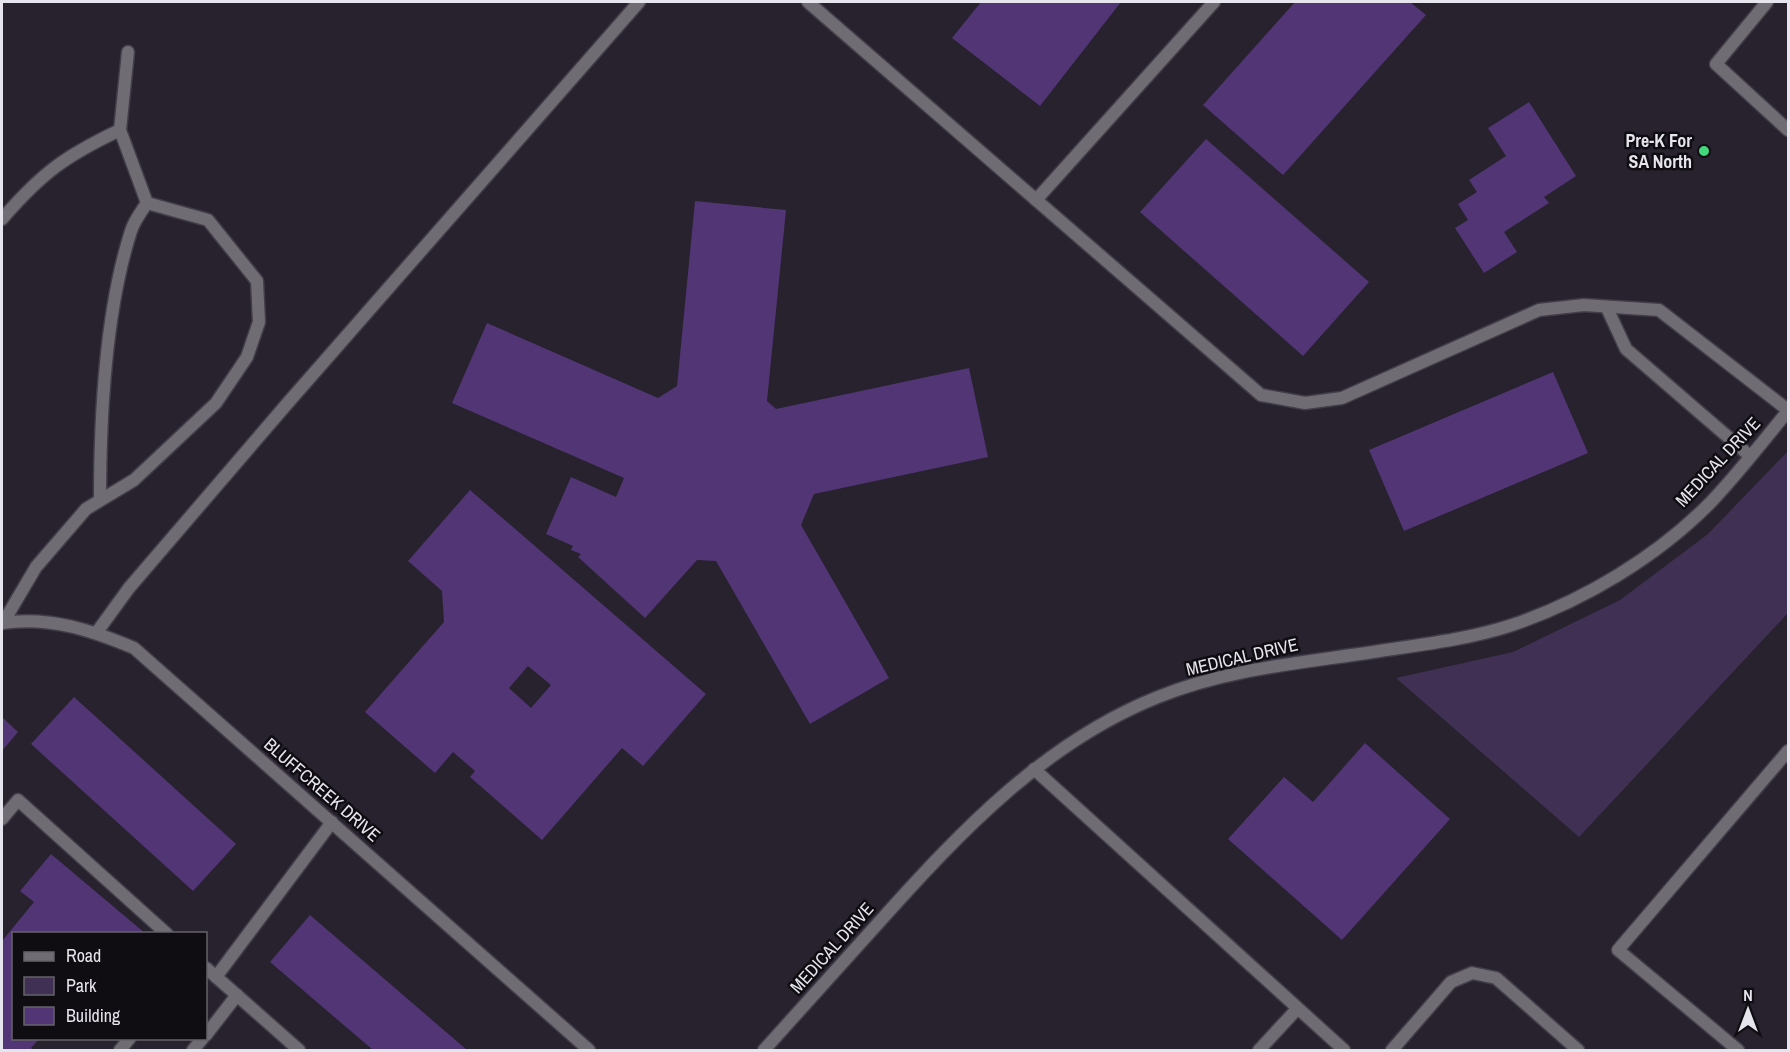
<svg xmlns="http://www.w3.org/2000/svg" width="1790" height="1052" viewBox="0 0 1790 1052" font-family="'Archivo Narrow',sans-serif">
  <rect width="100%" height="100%" fill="#27222e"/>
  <!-- green -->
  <path fill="#3f3054" d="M 1788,451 L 1788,613 L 1579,837 L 1396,678 L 1513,652 L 1620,600 L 1708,534 Z"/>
  <!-- building -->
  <g fill="#513574" fill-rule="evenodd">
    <path d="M 981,2 L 1121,2 L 1040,106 L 952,38 Z"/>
    <path d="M 1295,2 L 1410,2 L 1426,15 L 1283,175 L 1203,105 Z"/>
    <path d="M 1529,102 L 1576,176 L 1544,197 L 1549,203 L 1504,232 L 1517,252 L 1484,273 L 1455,228 L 1468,220 L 1458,204 L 1477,192 L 1469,180 L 1506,156 L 1488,128 Z"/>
    <path d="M 1206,139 L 1369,282 L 1303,356 L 1140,212 Z"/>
    <path d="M 695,201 L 786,210 L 767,401 L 776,409 L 969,368 L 988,457 L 814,494 L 801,525 L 889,678 L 810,724 L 716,561 L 697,560 L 645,618 L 578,557 L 581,554 L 571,550 L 573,546 L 546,534 L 571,477 L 616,497 L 624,478 L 452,403 L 487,323 L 658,398 L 677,386 Z"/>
    <path d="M 1553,372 L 1588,453 L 1404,531 L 1369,450 Z"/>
    <path d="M 470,490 L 706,694 L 643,766 L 622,748 L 542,840 L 470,777 L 475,771 L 453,752 L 435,773 L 365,712 L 444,622 L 442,591 L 408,561 ZM 528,666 L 551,685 L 531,708 L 509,688 Z"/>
    <path d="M 74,697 L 236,844 L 193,891 L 31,744 Z"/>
    <path d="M 2,717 L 18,732 L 2,751 Z"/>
    <path d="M 1365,743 L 1450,819 L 1342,940 L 1228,839 L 1284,777 L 1313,802 Z"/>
    <path d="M 51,854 L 146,934 L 14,934 L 14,1038 L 40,1038 L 31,1048 L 34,1050 L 2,1050 L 2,941 L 34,902 L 20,891 Z"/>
    <path d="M 310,915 L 467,1050 L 373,1050 L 270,962 Z"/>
  </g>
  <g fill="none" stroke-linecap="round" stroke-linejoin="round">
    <defs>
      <g id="service">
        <path d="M 808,2 L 1261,395 L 1305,403 L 1342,398 L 1539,310 L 1584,305 L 1659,310 L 1788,410"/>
        <path d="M 1767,2 L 1716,64 L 1788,130"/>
        <path d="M 1036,200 L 1214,2"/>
        <path d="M 2,219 C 42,173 65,156 120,130"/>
        <path d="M 1607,308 L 1626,349 L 1750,456"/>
        <path d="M 100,500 C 100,415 105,312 131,231 C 134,221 141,212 147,203"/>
        <path d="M 3,623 L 36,567 L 86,509 L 134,480 L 216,403 L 247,357 L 259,322 L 257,281 L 208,220 L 147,203 L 120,130 L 128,52"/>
        <path d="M 97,632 L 129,588 L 286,405 L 639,2"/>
        <path d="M 1034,769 L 1344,1050"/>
        <path d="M 2,819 L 18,800 L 167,934"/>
        <path d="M 206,968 L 299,1050"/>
        <path d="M 216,977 L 332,822"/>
        <path d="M 206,1035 L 237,995"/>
        <path d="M 120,1050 L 130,1038"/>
        <path d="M 193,1050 L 203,1038"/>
        <path d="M 1259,1050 L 1297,1009"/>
        <path d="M 1392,1050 L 1451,982 L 1472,973 L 1496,978 L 1578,1050"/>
        <path d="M 1738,1050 L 1618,950 L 1788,751"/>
      </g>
      <path id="minor" d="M 2,623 C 49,616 91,630 134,648 L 589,1050"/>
      <path id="tertiary" d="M 764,1050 C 803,1007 842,963 882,919 C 961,831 1045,742 1158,697 C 1226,669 1301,663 1373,652 C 1418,645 1465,640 1509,626 C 1582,602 1657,557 1711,502 C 1738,474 1763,441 1788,411"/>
    </defs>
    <!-- service casing -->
    <use href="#service" stroke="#423d49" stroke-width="15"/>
    <!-- minor casing -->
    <use href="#minor" stroke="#423d49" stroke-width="15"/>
    <!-- tertiary casing -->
    <use href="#tertiary" stroke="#423d49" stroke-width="15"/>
    <!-- service -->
    <use href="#service" stroke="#6f6d73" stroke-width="12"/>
    <!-- minor -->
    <use href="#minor" stroke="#6f6d73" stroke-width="12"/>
    <!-- tertiary -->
    <use href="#tertiary" stroke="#6f6d73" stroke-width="12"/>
  </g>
  <!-- markers -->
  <circle fill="#43d77b" stroke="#0f0d12" stroke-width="2" cx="1704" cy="151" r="6"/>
  <g text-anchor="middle" stroke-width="5" stroke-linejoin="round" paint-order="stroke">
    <!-- poi labels -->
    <g font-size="18" font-weight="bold" fill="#e6e4ec" stroke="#0f0d12" text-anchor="end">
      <text x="1692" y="147">Pre-K For<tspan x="1692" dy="21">SA North</tspan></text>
    </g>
    <!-- street labels -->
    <g font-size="18" fill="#e6e4ec" stroke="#0f0d12">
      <text transform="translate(1718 462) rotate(-47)" y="6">MEDICAL DRIVE</text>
      <text transform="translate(1242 657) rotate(-13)" y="6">MEDICAL DRIVE</text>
      <text transform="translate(322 790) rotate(41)" y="6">BLUFFCREEK DRIVE</text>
      <text transform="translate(832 948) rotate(-48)" y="6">MEDICAL DRIVE</text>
    </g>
  </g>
  <!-- border -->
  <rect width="1790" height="1052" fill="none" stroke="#e6e4ec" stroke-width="6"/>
  <!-- legend -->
  <rect x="12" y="932" width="195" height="108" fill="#0f0d12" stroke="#656369" stroke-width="1.5"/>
  <rect x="24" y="952" width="30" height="9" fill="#6f6d73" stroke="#656369" stroke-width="1.5"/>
  <text x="66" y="962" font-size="18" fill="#e6e4ec">Road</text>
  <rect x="24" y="977" width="30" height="18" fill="#3f3054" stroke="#656369" stroke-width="1.5"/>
  <text x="66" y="992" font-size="18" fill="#e6e4ec">Park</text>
  <rect x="24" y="1007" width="30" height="18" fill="#513574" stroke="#656369" stroke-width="1.5"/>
  <text x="66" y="1022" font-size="18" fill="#e6e4ec">Building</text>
  <!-- north arrow -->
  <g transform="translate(1748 1010)" stroke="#0f0d12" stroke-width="4.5" paint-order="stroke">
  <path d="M0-4.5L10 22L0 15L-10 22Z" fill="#e6e4ec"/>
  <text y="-9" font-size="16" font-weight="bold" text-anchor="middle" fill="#e6e4ec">N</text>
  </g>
</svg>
